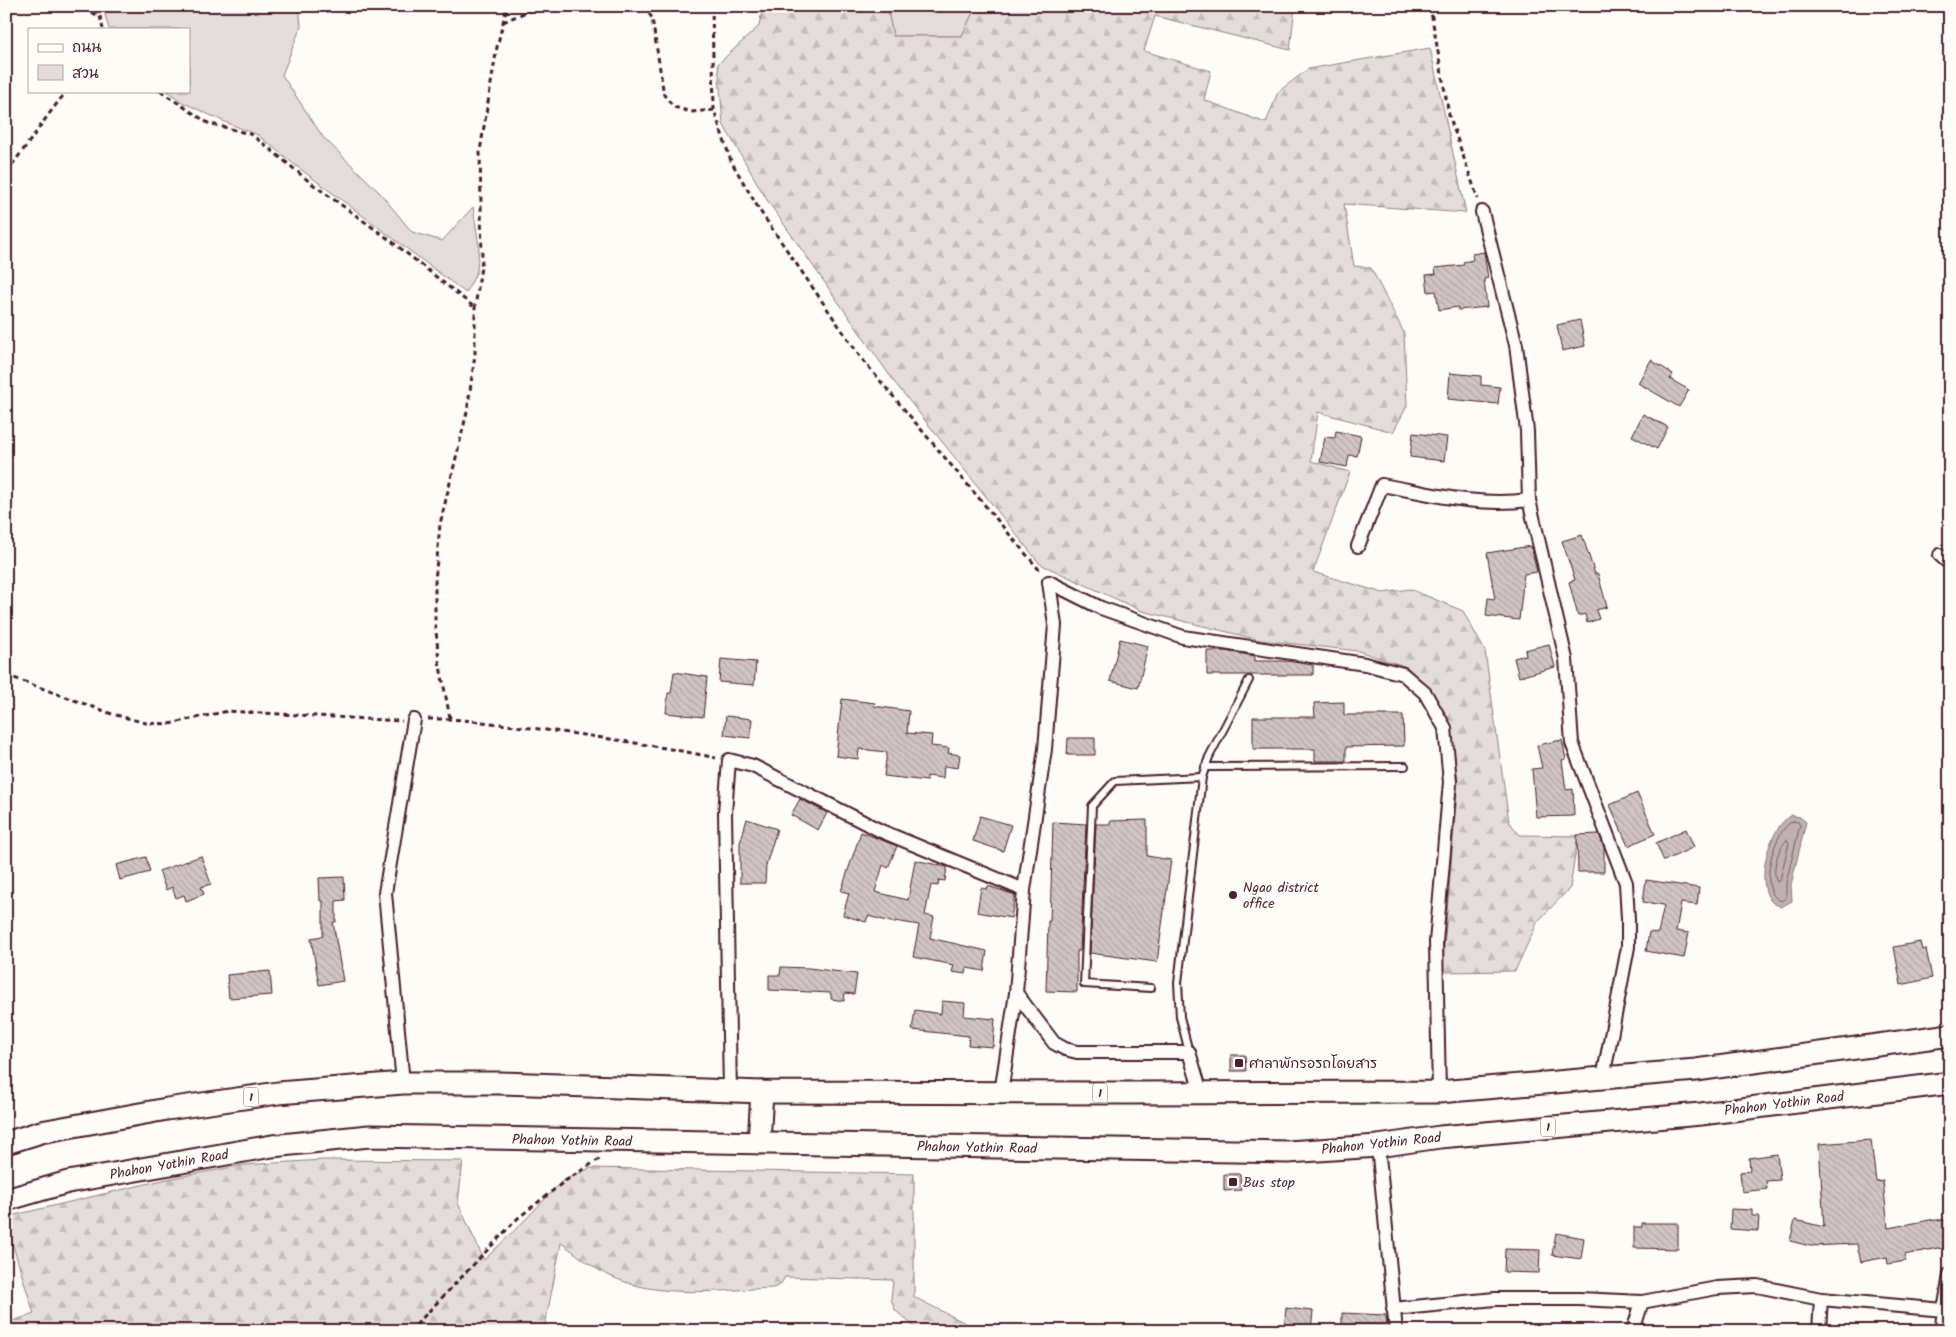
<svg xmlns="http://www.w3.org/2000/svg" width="1956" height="1337" viewBox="0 0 1956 1337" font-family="Kalam,'Playpen Sans Thai',sans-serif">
  <defs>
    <pattern id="forest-firs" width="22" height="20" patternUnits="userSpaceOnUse" patternTransform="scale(1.25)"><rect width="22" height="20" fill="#e3dcda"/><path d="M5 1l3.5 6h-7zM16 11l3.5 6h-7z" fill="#c4bcbb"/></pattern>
    <pattern id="building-back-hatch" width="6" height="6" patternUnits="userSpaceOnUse" patternTransform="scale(1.25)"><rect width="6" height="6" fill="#d0c5c4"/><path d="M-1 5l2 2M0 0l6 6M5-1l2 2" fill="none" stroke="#b4a9a9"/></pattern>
  </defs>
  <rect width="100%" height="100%" fill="#fdfcf7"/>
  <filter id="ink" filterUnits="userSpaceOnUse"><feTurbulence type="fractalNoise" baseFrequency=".02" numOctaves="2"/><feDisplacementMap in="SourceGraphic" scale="10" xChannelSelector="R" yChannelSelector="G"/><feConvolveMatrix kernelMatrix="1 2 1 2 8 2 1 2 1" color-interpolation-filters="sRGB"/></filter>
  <g filter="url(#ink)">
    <!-- green -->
    <g fill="#e3dcda" stroke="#967e82">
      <path d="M 100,6 L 299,6 L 301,26 L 282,75 L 323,137 L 380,193 L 412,232 L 442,241 L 473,207 L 479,246 L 477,271 L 466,293 L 295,165 L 258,135 L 225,122 L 182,102 L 167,91 L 189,91 L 189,29 L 109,29 L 103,8 Z"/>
      <path d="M 887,6 L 976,6 L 962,36 L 893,36 Z"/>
    </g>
    <!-- forest -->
    <g fill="url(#forest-firs)" stroke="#967e82">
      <path d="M 763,6 L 887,6 L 893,36 L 962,36 L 976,6 L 1295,6 L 1290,50 L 1155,16 L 1144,51 L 1211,71 L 1204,100 L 1266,123 L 1278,92 L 1308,69 L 1430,48 L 1466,213 L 1344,204 L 1354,266 L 1371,268 L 1404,333 L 1407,406 L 1393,432 L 1318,412 L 1311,461 L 1350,472 L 1313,572 L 1383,593 L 1410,589 L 1463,611 L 1485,651 L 1509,822 L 1520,835 L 1578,836 L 1570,888 L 1538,921 L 1515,971 L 1442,972 L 1458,781 L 1451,726 L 1430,689 L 1407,667 L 1358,651 L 1260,640 L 1142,611 L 1040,564 L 895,383 L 767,200 L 723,124 L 718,64 L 759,26 Z"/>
      <path d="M 322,1160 L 463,1161 L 458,1203 L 484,1260 L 525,1220 L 562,1181 L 590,1168 L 914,1174 L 914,1297 L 981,1331 L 919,1331 L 895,1310 L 891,1299 L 893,1280 L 785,1277 L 780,1285 L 773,1288 C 719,1290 659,1300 608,1275 C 591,1267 576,1253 561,1243 L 544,1331 L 6,1331 L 6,1323 L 34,1314 L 6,1223 L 6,1217 L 167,1179 L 244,1165 Z"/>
    </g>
    <!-- water -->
    <path fill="#c0b1b1" stroke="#91777b" d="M 1791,815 L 1800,817 L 1806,822 L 1791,885 L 1792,901 L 1781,907 C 1778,905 1773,904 1771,901 C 1754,881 1770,827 1791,815 Z"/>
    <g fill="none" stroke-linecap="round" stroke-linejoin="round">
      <!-- shore -->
      <g stroke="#795961" stroke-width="1">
        <path d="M 1793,821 L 1798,822 L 1800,825 L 1786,883 L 1786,898 L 1781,901 C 1756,892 1774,829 1793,821 Z"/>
        <path d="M 1787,840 L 1789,843 L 1780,880 L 1777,882 C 1771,872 1778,847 1787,840 Z"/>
      </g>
    </g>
    <!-- building -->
    <g fill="url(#building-back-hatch)" stroke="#4a1f2b">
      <path d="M 1484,252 L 1488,278 L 1484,279 L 1487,307 L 1458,310 L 1458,307 L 1439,310 L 1436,291 L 1428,292 L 1426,275 L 1436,274 L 1435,268 L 1464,265 L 1463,262 L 1473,260 L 1472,254 Z"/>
      <path d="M 1580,320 L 1585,346 L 1562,351 L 1557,325 Z"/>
      <path d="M 1651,360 L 1673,374 L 1670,379 L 1689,390 L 1679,407 L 1638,383 Z"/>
      <path d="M 1450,373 L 1481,376 L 1481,385 L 1500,387 L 1498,404 L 1448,399 Z"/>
      <path d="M 1643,414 L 1668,427 L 1657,449 L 1632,436 Z"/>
      <path d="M 1336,431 L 1361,436 L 1357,456 L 1349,455 L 1347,467 L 1320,462 L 1325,437 L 1335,438 Z"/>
      <path d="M 1413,433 L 1447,437 L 1444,461 L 1410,457 Z"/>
      <path d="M 1582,535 L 1595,574 L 1598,574 L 1607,607 L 1596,610 L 1599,619 L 1587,623 L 1585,614 L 1578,616 L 1569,582 L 1575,580 L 1562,541 Z"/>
      <path d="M 1531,546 L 1537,572 L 1524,574 L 1519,620 L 1486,616 L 1488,598 L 1495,599 L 1487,553 Z"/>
      <path d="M 1120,639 L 1148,646 L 1138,688 L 1110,681 Z"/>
      <path d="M 1549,644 L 1555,667 L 1519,677 L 1514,658 L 1526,655 L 1525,650 Z"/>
      <path d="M 1207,651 L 1225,651 L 1255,656 L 1255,661 L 1286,661 L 1313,665 L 1313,675 L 1207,675 Z"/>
      <path d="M 721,659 L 756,662 L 754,685 L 719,682 Z"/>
      <path d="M 674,672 L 707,677 L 703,717 L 666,713 L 668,693 L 671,693 Z"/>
      <path d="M 842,699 L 875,703 L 874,706 L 909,711 L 907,733 L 932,735 L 931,746 L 949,748 L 948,753 L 960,755 L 958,768 L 944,766 L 943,778 L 927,776 L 927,781 L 884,776 L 887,752 L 859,749 L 858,759 L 836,756 Z"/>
      <path d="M 1344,702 L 1344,715 L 1403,715 L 1404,746 L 1346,747 L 1346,761 L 1315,761 L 1315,749 L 1253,749 L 1253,717 L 1315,717 L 1314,703 Z"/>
      <path d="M 726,716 L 752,719 L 750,738 L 724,735 Z"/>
      <path d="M 1068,738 L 1095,738 L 1095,755 L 1067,755 Z"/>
      <path d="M 1562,740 L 1566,759 L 1562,760 L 1566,790 L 1573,789 L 1574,816 L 1536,817 L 1532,769 L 1542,768 L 1537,745 Z"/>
      <path d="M 1637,793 L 1655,834 L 1628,846 L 1610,805 Z"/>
      <path d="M 800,799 L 827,813 L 818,830 L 791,815 Z"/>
      <path d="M 980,816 L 1011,825 L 1003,851 L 973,841 Z"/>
      <path d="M 747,819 L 777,829 L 766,865 L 765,883 L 740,883 L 740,843 Z"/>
      <path d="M 1147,820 L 1147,856 L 1171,860 L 1157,962 L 1090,953 L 1096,824 L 1110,824 L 1110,821 Z"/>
      <path d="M 1053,822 L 1086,824 L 1080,951 L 1077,951 L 1077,992 L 1046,991 L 1048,921 L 1050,921 Z"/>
      <path d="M 1686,829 L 1694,847 L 1664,861 L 1656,843 Z"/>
      <path d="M 861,832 L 897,846 L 888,868 L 883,865 L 875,892 L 908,900 L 915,860 L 947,867 L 945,881 L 939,880 L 938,886 L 931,885 L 925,915 L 934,917 L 930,938 L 987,951 L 984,971 L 967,968 L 966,974 L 952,972 L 954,965 L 913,957 L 919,925 L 895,921 L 895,923 L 868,916 L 866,922 L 843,915 L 849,893 L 841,891 Z"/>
      <path d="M 1599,834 L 1604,847 L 1604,872 L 1578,872 L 1577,835 Z"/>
      <path d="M 201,856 L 211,884 L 201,887 L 204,894 L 186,901 L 184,895 L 176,898 L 172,887 L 166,890 L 159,871 Z"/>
      <path d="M 146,857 L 150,872 L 120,880 L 116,865 Z"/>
      <path d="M 344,877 L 345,900 L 336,901 L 336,922 L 333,922 L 343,981 L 319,985 L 311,938 L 323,936 L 323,901 L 320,901 L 319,878 Z"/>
      <path d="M 1646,880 L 1699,888 L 1697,905 L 1681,903 L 1676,931 L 1689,933 L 1684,958 L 1646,951 L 1649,932 L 1658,933 L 1664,905 L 1643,902 Z"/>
      <path d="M 988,886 L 1015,895 L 1011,918 L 977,912 L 981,888 L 987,889 Z"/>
      <path d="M 1920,942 L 1922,950 L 1926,949 L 1932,978 L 1901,985 L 1894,947 Z"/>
      <path d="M 781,967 L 809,968 L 857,974 L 854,994 L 845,993 L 844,1001 L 831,999 L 831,993 L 769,990 L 769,975 L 780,975 Z"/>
      <path d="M 270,971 L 272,995 L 229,998 L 227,975 Z"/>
      <path d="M 942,1001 L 965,1003 L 964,1016 L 995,1019 L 993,1047 L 968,1045 L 969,1036 L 912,1030 L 915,1010 L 941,1014 Z"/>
      <path d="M 1231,1055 L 1245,1055 L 1246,1071 L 1231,1071 Z"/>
      <path d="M 1871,1140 L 1876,1182 L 1883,1181 L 1888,1228 L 1935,1219 L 1950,1221 L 1948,1250 L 1938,1248 L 1904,1255 L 1906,1261 L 1888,1264 L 1887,1257 L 1861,1262 L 1857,1244 L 1810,1246 L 1790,1241 L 1795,1220 L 1824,1227 L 1819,1144 Z"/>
      <path d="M 1777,1154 L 1780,1180 L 1766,1181 L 1767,1189 L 1742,1192 L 1740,1172 L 1750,1171 L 1749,1158 Z"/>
      <path d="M 1224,1174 L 1240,1174 L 1241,1190 L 1224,1191 Z"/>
      <path d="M 1731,1209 L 1752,1210 L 1752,1216 L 1759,1216 L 1758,1231 L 1730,1229 Z"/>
      <path d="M 1642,1223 L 1678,1223 L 1678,1249 L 1634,1248 L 1634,1227 L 1642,1227 Z"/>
      <path d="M 1556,1233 L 1584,1238 L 1581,1259 L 1552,1255 Z"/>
      <path d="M 1505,1249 L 1540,1250 L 1539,1273 L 1504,1272 Z"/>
      <path d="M 1286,1308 L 1313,1311 L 1311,1331 L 1284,1331 Z"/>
      <path d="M 1342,1313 L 1386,1315 L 1387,1327 L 1375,1327 L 1375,1331 L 1342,1331 Z"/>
    </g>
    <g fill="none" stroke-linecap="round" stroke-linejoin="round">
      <defs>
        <g id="service">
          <path d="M 1205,767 L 1405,766"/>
          <path d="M 1151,988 L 1084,984 L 1092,806 L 1115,781 L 1202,777"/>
          <path d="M 1189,1052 L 1180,1017 L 1178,983 L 1202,777 L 1209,757 L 1249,680"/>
        </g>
        <g id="minor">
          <path d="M 1482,212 L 1516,345 L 1527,431 L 1529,500 L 1566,659 L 1572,743 L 1626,883 L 1628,919 L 1628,947 L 1603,1078"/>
          <path d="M 1358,546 L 1382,485 C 1432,494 1477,507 1529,500"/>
          <path d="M 1940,555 L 1950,564"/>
          <path d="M 1049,582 L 1101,608 L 1183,637 L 1365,664 L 1403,674 L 1425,693 L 1445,728 L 1450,782 L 1436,942 L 1439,1092"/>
          <path d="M 1016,993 L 1054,1043 L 1065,1049 L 1077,1052 L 1189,1052 L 1201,1092"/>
          <path d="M 403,1083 L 385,893 L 414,720"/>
          <path d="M 730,1091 L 725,813 L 729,760 L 753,766 L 881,831 L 1024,890"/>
          <path d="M 1001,1093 L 1016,993 L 1024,890 L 1045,749 L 1055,625 L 1049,582"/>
          <path d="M 1378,1146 L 1396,1331"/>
          <path d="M 1393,1309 L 1495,1299 L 1579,1299 L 1642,1302 L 1717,1288 L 1757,1286 L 1821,1299 L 1944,1310"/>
          <path d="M 1633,1331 L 1642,1302"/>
          <path d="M 1819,1331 L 1821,1299"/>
          <path d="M 1941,1331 L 1950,1274"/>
        </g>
        <g id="trunk">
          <path d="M 6,1143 L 41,1132 L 167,1109 L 278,1093 L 403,1083 L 499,1083 L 762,1092 L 1127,1093 L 1439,1092 L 1696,1070 L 1950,1035"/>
          <path d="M 759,1143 L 762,1092"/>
          <path d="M 6,1200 L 68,1182 L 272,1146 L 369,1136 L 1288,1152 L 1378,1146 L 1440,1137 L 1701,1114 L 1950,1083"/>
        </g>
      </defs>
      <!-- service casing -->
      <use href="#service" stroke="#4a1f2b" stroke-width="10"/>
      <!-- minor casing -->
      <use href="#minor" stroke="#4a1f2b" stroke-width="16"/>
      <!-- trunk casing -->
      <use href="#trunk" stroke="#4a1f2b" stroke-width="25"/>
      <!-- path -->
      <g stroke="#4a1f2b" stroke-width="3" stroke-dasharray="5 4" stroke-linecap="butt">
        <path d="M 75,6 L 100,16 L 103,29"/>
        <path d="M 644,6 L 652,18 L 664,95 L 674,107 L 691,112 L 714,110"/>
        <path d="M 712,6 L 714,110 L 731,161 L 760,211 L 861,358 L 1041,572"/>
        <path d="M 1430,6 L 1449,115 L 1478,199"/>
        <path d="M 503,22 L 540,6"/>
        <path d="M 160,91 L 208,123 L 250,134 L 264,144 L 311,183 L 390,240 L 474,307"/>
        <path d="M 6,172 C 28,146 45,117 67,91"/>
        <path d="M 6,675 L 112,714 L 146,723 L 169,724 L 228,711 L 402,721"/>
        <path d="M 450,718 L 439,661 L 435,621 L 435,582 L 440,524 L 467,412 L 475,355 L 475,308 L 482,260 L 480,151 L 497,47 L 507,6"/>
        <path d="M 428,719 C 462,718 496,724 531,728 C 593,736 655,745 716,758"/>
        <path d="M 410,1331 L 518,1218 L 565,1181 L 601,1158"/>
      </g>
      <!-- service -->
      <use href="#service" stroke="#fdfcf7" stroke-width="6"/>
      <!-- minor -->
      <use href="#minor" stroke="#fdfcf7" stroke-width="12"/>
      <!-- trunk -->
      <use href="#trunk" stroke="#fdfcf7" stroke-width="21"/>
    </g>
  </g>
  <!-- markers -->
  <g fill="#4a1f2b" stroke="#fdfcf7" stroke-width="2">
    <circle cx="1233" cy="895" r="5"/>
    <rect x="1234" y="1058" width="10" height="10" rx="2.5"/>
    <rect x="1228" y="1177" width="10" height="10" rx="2.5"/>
  </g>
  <g text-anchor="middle" stroke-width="4.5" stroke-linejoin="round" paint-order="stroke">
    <!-- shield labels -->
    <g fill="#fdfcf7" stroke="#806168" stroke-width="1">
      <rect x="1092.5" y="1083.5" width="15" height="19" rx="4"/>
      <rect x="243.5" y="1087.5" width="15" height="19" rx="4"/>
      <rect x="1540.5" y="1117.5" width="15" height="19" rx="4"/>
    </g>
    <g font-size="12" font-weight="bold" fill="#4a1f2b">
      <text x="1100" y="1097">1</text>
      <text x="251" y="1101">1</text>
      <text x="1548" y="1131">1</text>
    </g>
    <!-- poi labels -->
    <g font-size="14" fill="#4a1f2b" stroke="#fdfcf7" text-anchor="start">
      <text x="1243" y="892">Ngao district<tspan x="1243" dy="16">office</tspan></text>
      <text x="1249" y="1068">ศาลาพักรอรถโดยสาร</text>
      <text x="1243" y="1187">Bus stop</text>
    </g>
    <!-- street labels -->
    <g font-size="14" fill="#4a1f2b" stroke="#fdfcf7">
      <text transform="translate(1784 1103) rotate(-7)" y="5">Phahon Yothin Road</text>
      <text transform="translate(572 1140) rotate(1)" y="5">Phahon Yothin Road</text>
      <text transform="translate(1381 1143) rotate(-6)" y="5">Phahon Yothin Road</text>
      <text transform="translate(977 1147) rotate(1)" y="5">Phahon Yothin Road</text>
      <text transform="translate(169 1164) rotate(-10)" y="5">Phahon Yothin Road</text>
    </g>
  </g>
  <!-- margin -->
  <rect width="1956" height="1337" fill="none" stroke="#fdfcf7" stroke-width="25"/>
  <rect x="12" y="12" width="1931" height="1312" fill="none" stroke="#4a1f2b" stroke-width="2" filter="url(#ink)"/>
  <!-- legend -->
  <rect x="28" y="28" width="162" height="65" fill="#fdfcf7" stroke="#b5a4a5"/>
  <rect x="38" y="44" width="25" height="8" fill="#fdfcf7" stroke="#b5a4a5"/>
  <text x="72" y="52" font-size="15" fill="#4a1f2b">ถนน</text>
  <rect x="38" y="65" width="25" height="15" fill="#e3dcda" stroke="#b5a4a5"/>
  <text x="72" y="78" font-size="15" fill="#4a1f2b">สวน</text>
</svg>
